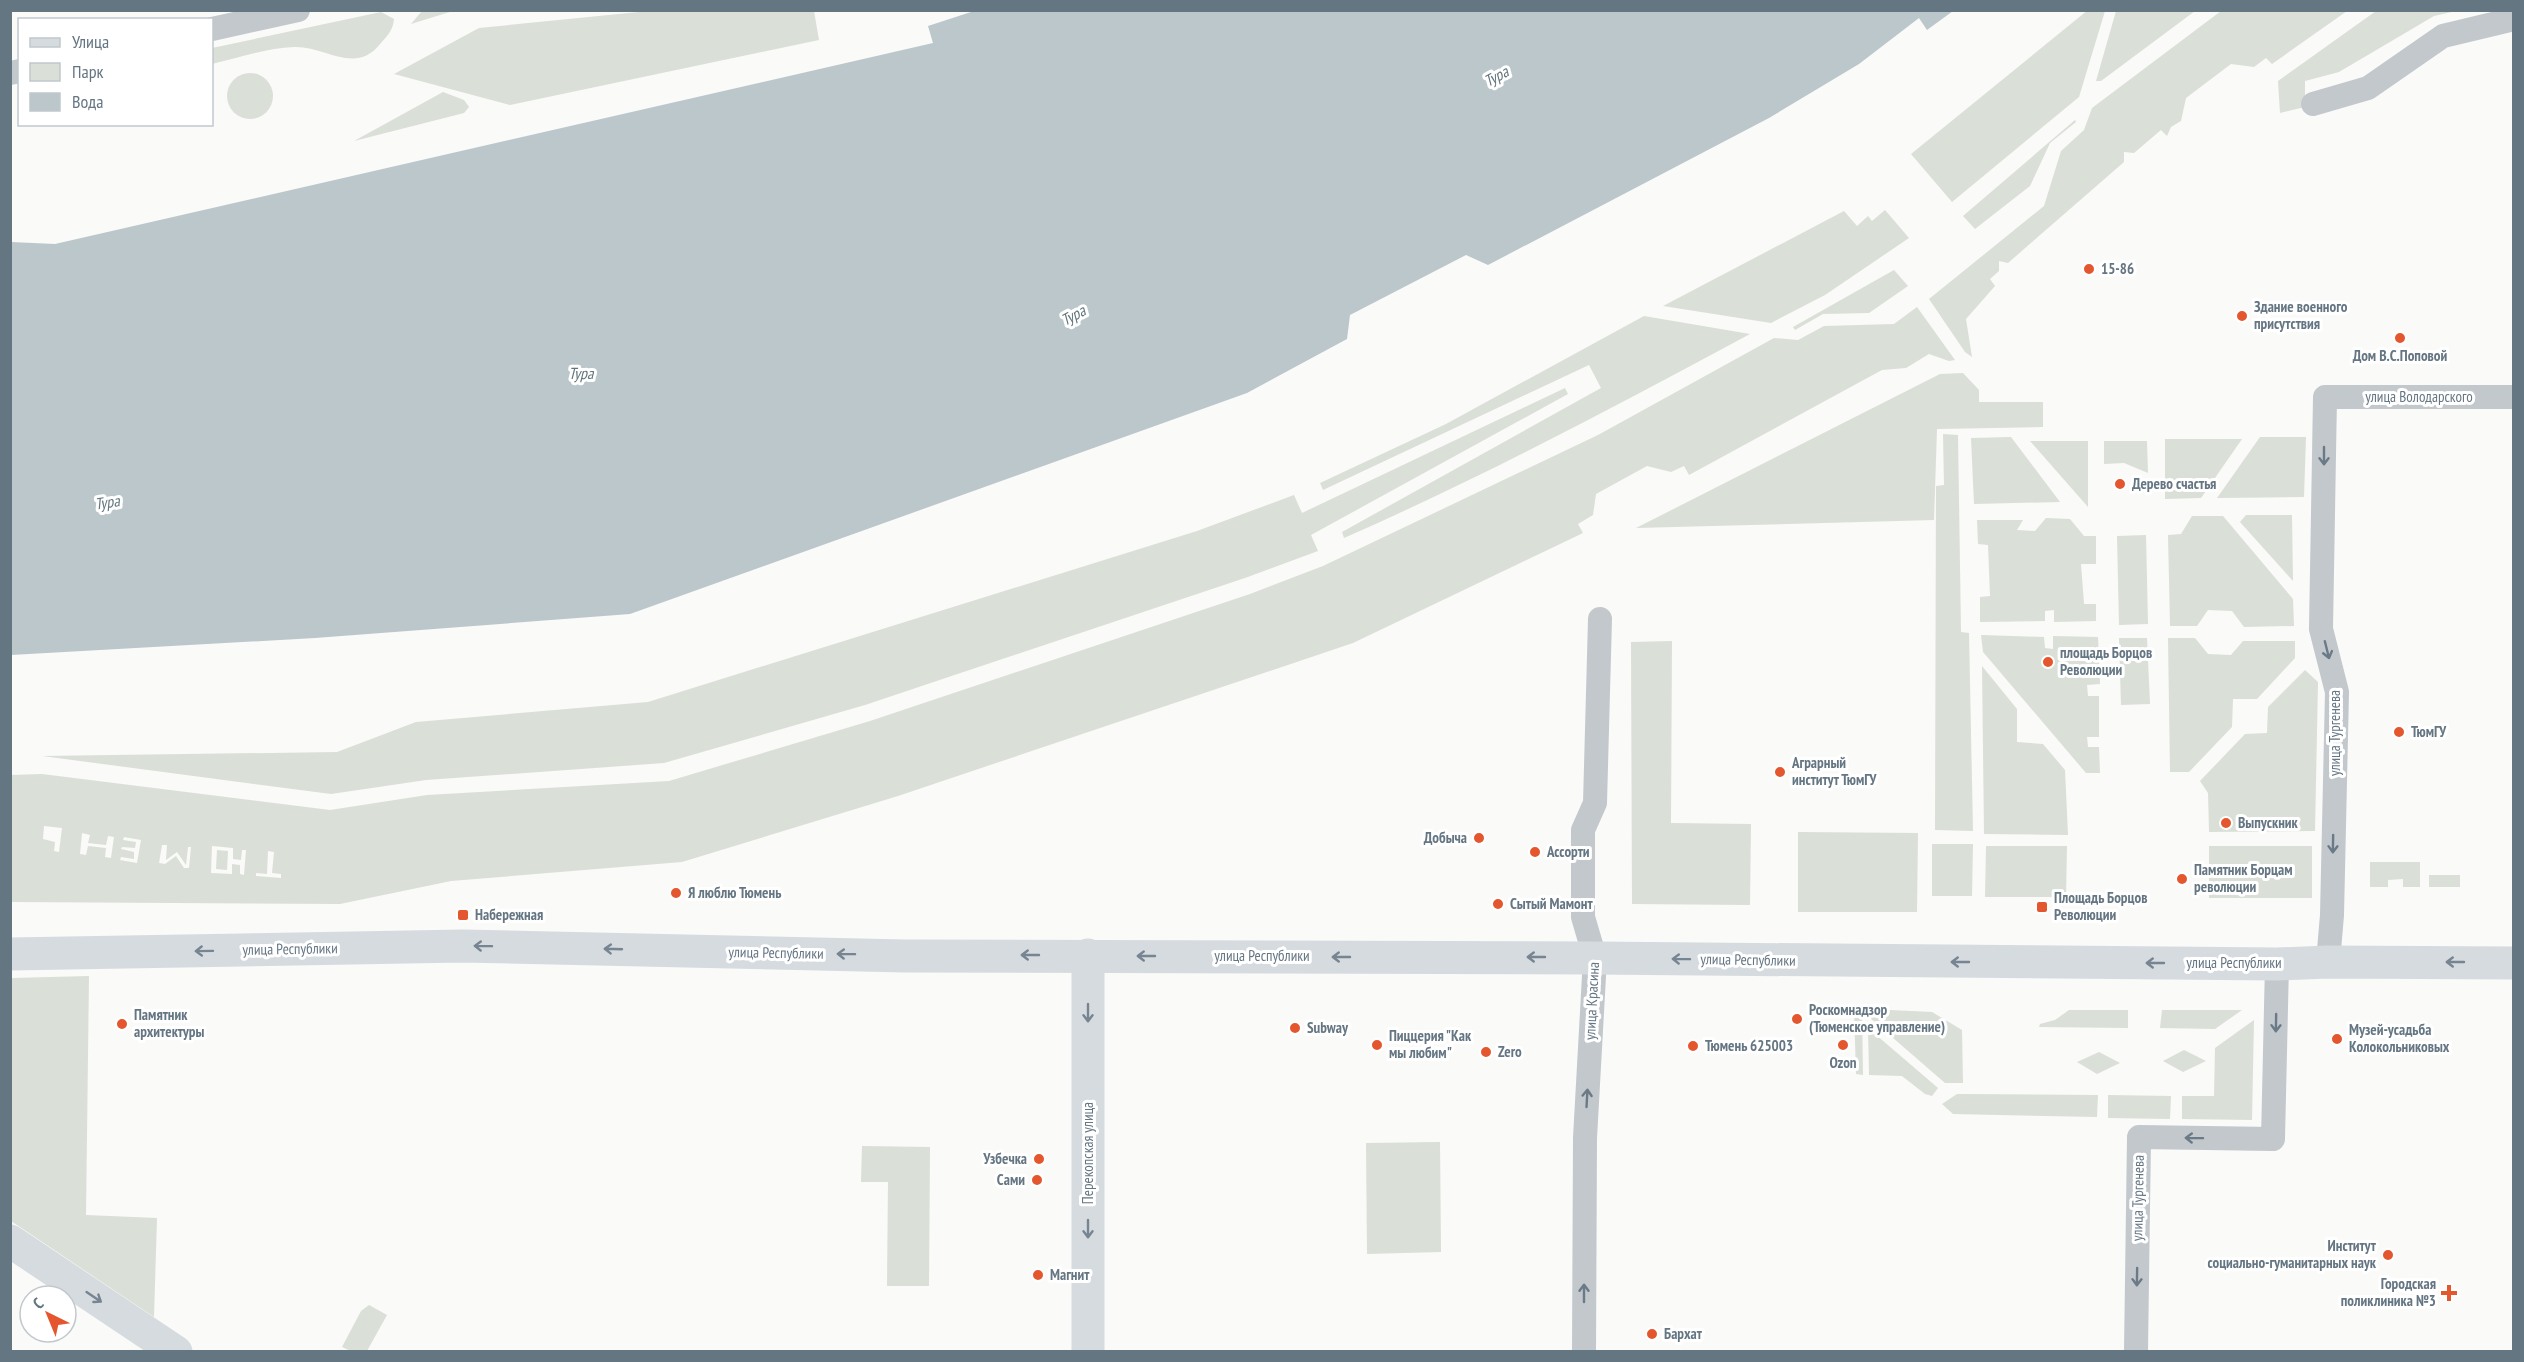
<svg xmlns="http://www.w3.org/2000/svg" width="2524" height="1362" viewBox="0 0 2524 1362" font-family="'PT Sans Narrow',sans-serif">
  <rect width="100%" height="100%" fill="#fafaf8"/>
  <!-- green -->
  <g fill="#dadfd7" fill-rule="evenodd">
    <path d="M 2088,10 L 2105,11 L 2079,97 L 1952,202 L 1911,154 Z"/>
    <path d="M 422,11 L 422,10 L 453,11 L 411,24 Z"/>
    <path d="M 649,11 L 814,11 L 819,40 L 510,105 L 394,74 L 479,28 Z"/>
    <path d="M 2116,11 L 2116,10 L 2195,11 L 2101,81 L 2096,81 Z"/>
    <path d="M 2221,11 L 2347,11 L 2272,64 L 2266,58 L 2254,67 L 2231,64 L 2186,98 L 2181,121 L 2171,127 L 2167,136 L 2161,130 L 2134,153 L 2124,152 L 2124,162 L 2008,263 L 1999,261 L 1999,271 L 1990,279 L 1995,286 L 1966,319 L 1972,357 L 1965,352 L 1929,299 L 2044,206 L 2061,151 L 2084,130 L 2092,108 Z"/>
    <path d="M 2376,11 L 2456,11 L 2434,16 L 2339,72 L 2305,81 L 2305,107 L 2280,113 L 2278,81 Z"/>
    <path d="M 381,12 L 394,19 C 393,30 388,35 381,43 C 355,76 327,46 294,47 C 267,48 238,58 212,64 L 212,48 Z"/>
    <circle cx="250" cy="96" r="23"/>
    <path d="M 443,92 L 464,100 L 469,107 L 464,113 L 354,141 Z"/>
    <path d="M 2075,120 L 2076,122 L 2050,143 L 2030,186 L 1975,229 L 1963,216 Z"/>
    <path d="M 1885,210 L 1909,238 L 1825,295 L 1771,323 L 1663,306 L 1844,211 L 1857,226 L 1868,216 L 1872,221 Z"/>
    <path d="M 1894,270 L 1908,286 L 1869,313 L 1823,314 L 1795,330 L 1793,327 Z"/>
    <path d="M 1917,307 L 1955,360 L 1949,361 L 1929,354 L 1906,368 L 1882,370 L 1689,475 L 1684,466 L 1671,472 L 1647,466 L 1596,494 L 1593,515 L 1578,524 L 1583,533 L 1353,643 L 898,796 L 682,862 L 451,881 L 340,904 L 11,902 L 11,775 L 42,774 L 330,810 L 427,795 L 669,781 L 870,721 L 1250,594 L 1323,566 L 1598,435 L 1774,338 L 1798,340 L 1824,326 L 1894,324 ZM 44,826 L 62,828 L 59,852 L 54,851 L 55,842 L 43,839 ZM 82,833 L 90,835 L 88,843 L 106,845 L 108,836 L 114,837 L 111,858 L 105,857 L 106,848 L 88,846 L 86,855 L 80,854 ZM 124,837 L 141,840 L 137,863 L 120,860 L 121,857 L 134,859 L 134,852 L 121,849 L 122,847 L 135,848 L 136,842 L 123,840 ZM 162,845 L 167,845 L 166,860 L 177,852 L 186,865 L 188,847 L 191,847 L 189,868 L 184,868 L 176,856 L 165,864 L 159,863 ZM 212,846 L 233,848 L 233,859 L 241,860 L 242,850 L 246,850 L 244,875 L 240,874 L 240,865 L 232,864 L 232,874 L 211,873 ZM 268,851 L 274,852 L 272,873 L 281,874 L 281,878 L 256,876 L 256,873 L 267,874 Z"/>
    <path d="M 1644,316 L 1750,334 C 1616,406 1483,477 1344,538 L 1342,532 L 1601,388 L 1589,365 L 1323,490 L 1320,483 L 1446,424 Z"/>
    <path d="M 1963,373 L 1979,390 L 1979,402 L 2043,402 L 2043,427 L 1937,429 L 1934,520 L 1636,528 L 1940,374 Z"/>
    <path d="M 1565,388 L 1568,394 L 1311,535 L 1318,551 L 1245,578 L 865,705 L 664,763 L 426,780 L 331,794 L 42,756 L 337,752 L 416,722 L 648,702 L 1197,531 L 1294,495 L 1302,513 Z"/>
    <path d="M 1943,434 L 1958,435 L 1961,632 L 1969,633 L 1973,831 L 1935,830 L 1936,486 L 1944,485 Z"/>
    <path d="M 2011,437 L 2060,502 L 1974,504 L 1971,438 Z"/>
    <path d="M 2260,437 L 2306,437 L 2304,497 L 2217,498 Z"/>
    <path d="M 2165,439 L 2242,439 L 2201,498 L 2165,499 Z"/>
    <path d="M 2030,441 L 2088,441 L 2088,507 Z"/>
    <path d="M 2104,441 L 2147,441 L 2148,473 L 2124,463 L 2104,464 Z"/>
    <path d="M 2246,515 L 2292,515 L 2293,581 L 2240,522 Z"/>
    <path d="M 2192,516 L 2223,516 L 2293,599 L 2294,626 L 2244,627 L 2232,611 L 2208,610 L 2197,626 L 2170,626 L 2168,535 L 2181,534 Z"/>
    <path d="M 2046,518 L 2070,519 L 2084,536 L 2096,536 L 2096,564 L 2081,564 L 2084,604 L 2096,604 L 2096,621 L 2054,622 L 2054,610 L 2045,611 L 2045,621 L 1980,622 L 1980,597 L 1990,596 L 1988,545 L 1978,544 L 1977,520 L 2023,520 L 2017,530 L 2035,531 Z"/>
    <path d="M 2146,535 L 2148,624 L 2119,625 L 2117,536 Z"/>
    <path d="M 1981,635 L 2044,637 L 2045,648 L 2053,649 L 2053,636 L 2098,637 L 2100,684 L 2087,685 L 2088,696 L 2099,696 L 2099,737 L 2087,737 L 2088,747 L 2099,747 L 2100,773 L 2086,773 L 1983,652 Z"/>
    <path d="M 2119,638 L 2147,638 L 2150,704 L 2121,705 Z"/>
    <path d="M 2168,638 L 2195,638 L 2208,654 L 2231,655 L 2243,641 L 2295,641 L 2295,658 L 2257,699 L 2233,699 L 2232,727 L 2189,772 L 2170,772 Z"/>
    <path d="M 1672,641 L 1671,823 L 1751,824 L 1750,905 L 1632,904 L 1631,642 Z"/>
    <path d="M 1982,666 L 2017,709 L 2017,742 L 2043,744 L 2065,770 L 2068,835 L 1984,834 Z"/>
    <path d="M 2305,670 L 2318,682 L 2315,831 L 2209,832 L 2208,793 L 2200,781 L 2245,734 L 2267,733 L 2268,707 Z"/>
    <path d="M 1798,832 L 1918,833 L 1917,912 L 1798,912 Z"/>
    <path d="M 1932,844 L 1973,844 L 1972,896 L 1932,896 Z"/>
    <path d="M 1986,846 L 2067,846 L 2066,897 L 1985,897 Z"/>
    <rect x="2209" y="846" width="103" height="52"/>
    <path d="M 217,850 L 228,851 L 227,870 L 216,869 Z"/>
    <path d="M 2370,862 L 2420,862 L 2420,887 L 2403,887 L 2403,879 L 2388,880 L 2388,887 L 2370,887 Z"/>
    <rect x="2429" y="875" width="31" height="12"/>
    <path d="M 89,976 L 86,1215 L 157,1218 L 154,1317 L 11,1221 L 11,978 Z"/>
    <path d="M 1854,1009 L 1862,1009 L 1863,1075 L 1856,1074 Z"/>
    <path d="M 1869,1009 L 1932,1012 L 1962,1030 L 1963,1083 L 1945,1083 L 1869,1017 Z"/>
    <path d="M 2069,1010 L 2128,1010 L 2128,1028 L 2039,1027 L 2040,1024 L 2055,1020 Z"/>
    <path d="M 2162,1010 L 2242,1010 L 2215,1029 L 2160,1028 Z"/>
    <path d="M 2254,1020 L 2252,1120 L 2182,1119 L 2182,1096 L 2214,1096 L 2215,1048 Z"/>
    <path d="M 1868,1028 L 1938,1088 L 1932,1096 L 1925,1094 L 1902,1076 L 1869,1075 Z"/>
    <path d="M 2184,1050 L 2206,1061 L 2183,1072 L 2163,1061 Z"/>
    <path d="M 2099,1052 L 2120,1063 L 2097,1074 L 2077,1062 Z"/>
    <path d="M 1957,1094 L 2098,1095 L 2097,1117 L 1953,1114 L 1942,1104 Z"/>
    <path d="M 2108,1095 L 2171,1096 L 2170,1119 L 2108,1118 Z"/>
    <path d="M 1440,1142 L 1441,1252 L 1367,1254 L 1366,1143 Z"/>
    <path d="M 862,1146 L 930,1147 L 929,1286 L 887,1286 L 888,1182 L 861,1182 Z"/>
    <path d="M 369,1305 L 387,1315 L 367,1351 L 351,1351 L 342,1347 L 361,1311 Z"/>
  </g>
  <!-- water -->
  <path fill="#bbc7cb" d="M 974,11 L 1953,11 L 1927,30 L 1919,18 L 1859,64 L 1769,118 L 1488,265 L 1466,255 L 1350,315 L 1347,339 L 1247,393 L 630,614 L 315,638 L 11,655 L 11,242 L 55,244 L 933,43 L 928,26 Z"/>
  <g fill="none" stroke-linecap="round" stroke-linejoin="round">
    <!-- street -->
    <g stroke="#c3c8cc" stroke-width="24">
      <path d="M 212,29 L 298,10"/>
      <path d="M 10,73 L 20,71"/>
      <path d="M 2313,104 L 2368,88 L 2443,36 L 2514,19"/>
      <path d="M 2328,962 L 2332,915 L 2337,692 L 2321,629 L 2325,397 L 2514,397"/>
      <path d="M 1584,1352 L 1585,1138 L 1595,958 L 1583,917 L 1583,830 L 1595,803 L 1600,619"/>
      <path d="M 2136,1352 L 2139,1137 L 2273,1139 L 2277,964"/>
    </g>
    <!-- secondary -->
    <path stroke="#d6dbdf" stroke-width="33" d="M 1088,1352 L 1088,955"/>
    <!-- primary -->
    <g stroke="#d6dbdf" stroke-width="33">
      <path d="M 10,954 L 463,946 L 905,956 L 1595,958 L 2277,964 L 2328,962 L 2514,963"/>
      <path d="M 10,1241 L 176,1352"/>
    </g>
  </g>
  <!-- one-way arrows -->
  <defs><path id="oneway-shaft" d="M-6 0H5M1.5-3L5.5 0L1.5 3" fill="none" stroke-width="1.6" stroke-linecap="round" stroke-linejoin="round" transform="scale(1.5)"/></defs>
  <g stroke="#6a7a87">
    <use href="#oneway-shaft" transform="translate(2324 456) rotate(90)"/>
    <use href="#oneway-shaft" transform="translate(2327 650) rotate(76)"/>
    <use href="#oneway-shaft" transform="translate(2333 844) rotate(91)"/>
    <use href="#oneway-shaft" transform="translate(2276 1023) rotate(91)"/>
    <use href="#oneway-shaft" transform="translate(1587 1098) rotate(-87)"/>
    <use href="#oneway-shaft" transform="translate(2194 1138) rotate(-179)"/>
    <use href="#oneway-shaft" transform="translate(2137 1277) rotate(91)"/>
    <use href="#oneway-shaft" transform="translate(1584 1293) rotate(-90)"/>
  </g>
  <g stroke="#768591">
    <use href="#oneway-shaft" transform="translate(483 946) rotate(-179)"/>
    <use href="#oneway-shaft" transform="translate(613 949) rotate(-178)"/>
    <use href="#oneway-shaft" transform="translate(204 951) rotate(179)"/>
    <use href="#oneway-shaft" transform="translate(846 954) rotate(-179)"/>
    <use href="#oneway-shaft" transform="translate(1030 955) rotate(180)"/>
    <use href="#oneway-shaft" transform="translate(1146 956) rotate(-180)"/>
    <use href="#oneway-shaft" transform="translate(1341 957) rotate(-180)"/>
    <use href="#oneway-shaft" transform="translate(1536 957) rotate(-180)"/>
    <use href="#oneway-shaft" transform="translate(1681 959) rotate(-179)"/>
    <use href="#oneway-shaft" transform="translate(1960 962) rotate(-180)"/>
    <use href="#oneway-shaft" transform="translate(2455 962) rotate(-180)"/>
    <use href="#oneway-shaft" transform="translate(2155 963) rotate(-180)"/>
    <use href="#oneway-shaft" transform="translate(1088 1013) rotate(90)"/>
    <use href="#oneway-shaft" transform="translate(1088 1229) rotate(90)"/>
    <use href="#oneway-shaft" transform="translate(94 1297) rotate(34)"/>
  </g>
  <!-- markers -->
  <g fill="#e4572e" stroke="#fff" stroke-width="2">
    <circle cx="2089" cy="269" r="6"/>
    <circle cx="2242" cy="316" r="6"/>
    <circle cx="2400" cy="338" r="6"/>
    <circle cx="2120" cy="484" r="6"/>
    <circle cx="2048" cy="662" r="6"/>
    <circle cx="2399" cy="732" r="6"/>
    <circle cx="1780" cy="772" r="6"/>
    <circle cx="2226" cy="823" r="6"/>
    <circle cx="1479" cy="838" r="6"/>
    <circle cx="1535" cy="852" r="6"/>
    <circle cx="2182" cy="879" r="6"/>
    <circle cx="676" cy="893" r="6"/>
    <circle cx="1498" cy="904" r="6"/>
    <rect x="2036" y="901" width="12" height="12" rx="3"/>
    <rect x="457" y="909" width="12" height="12" rx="3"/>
    <circle cx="1797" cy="1019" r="6"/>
    <circle cx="122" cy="1024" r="6"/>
    <circle cx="1295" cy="1028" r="6"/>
    <circle cx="2337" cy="1039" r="6"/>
    <circle cx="1377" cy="1045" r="6"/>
    <circle cx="1843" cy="1045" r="6"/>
    <circle cx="1693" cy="1046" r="6"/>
    <circle cx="1486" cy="1052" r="6"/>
    <circle cx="1039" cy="1159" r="6"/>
    <circle cx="1037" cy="1180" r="6"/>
    <circle cx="2388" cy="1255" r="6"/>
    <circle cx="1038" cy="1275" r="6"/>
    <path d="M2446 1284h6v6h6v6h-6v6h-6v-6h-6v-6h6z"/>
    <circle cx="1652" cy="1334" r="6"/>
  </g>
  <g text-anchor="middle" stroke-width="6" stroke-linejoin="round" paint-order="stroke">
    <!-- poi labels -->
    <g font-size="15" font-weight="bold" fill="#657683" stroke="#fff" text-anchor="start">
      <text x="2101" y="274">15-86</text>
      <text x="2254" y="312">Здание военного<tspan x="2254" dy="17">присутствия</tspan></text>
      <text x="2400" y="361" text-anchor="middle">Дом В.С.Поповой</text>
      <text x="2132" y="489">Дерево счастья</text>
      <text x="2060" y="658">площадь Борцов<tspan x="2060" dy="17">Революции</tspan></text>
      <text x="2411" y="737">ТюмГУ</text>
      <text x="1792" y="768">Аграрный<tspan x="1792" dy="17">институт ТюмГУ</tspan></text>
      <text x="2238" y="828">Выпускник</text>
      <text x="1467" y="843" text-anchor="end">Добыча</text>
      <text x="1547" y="857">Ассорти</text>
      <text x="2194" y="875">Памятник Борцам<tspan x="2194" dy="17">революции</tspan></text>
      <text x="688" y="898">Я люблю Тюмень</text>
      <text x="2054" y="903">Площадь Борцов<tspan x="2054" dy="17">Революции</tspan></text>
      <text x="1510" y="909">Сытый Мамонт</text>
      <text x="475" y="920">Набережная</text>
      <text x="1809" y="1015">Роскомнадзор<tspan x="1809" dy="17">(Тюменское управление)</tspan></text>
      <text x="134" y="1020">Памятник<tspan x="134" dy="17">архитектуры</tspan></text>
      <text x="1307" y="1033">Subway</text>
      <text x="2349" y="1035">Музей-усадьба<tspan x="2349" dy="17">Колокольниковых</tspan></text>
      <text x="1389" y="1041">Пиццерия "Как<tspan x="1389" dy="17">мы любим"</tspan></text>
      <text x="1705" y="1051">Тюмень 625003</text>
      <text x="1498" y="1057">Zero</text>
      <text x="1843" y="1068" text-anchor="middle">Ozon</text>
      <text x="1027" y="1164" text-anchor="end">Узбечка</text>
      <text x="1025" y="1185" text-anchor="end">Сами</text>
      <text x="2376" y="1251" text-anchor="end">Институт<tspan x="2376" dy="17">социально-гуманитарных наук</tspan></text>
      <text x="1050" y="1280">Магнит</text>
      <text x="2436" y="1289" text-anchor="end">Городская<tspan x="2436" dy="17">поликлиника №3</tspan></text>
      <text x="1664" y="1339">Бархат</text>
    </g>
    <!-- street labels -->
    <g font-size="15" fill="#657683" stroke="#fff">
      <text x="2419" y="402">улица Володарского</text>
      <text transform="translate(2335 733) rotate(-90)" y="5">улица Тургенева</text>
      <text transform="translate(290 949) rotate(-1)" y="5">улица Республики</text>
      <text transform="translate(776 953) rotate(1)" y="5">улица Республики</text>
      <text x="1262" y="961">улица Республики</text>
      <text transform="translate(1748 960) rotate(1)" y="5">улица Республики</text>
      <text x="2234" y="968">улица Республики</text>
      <text transform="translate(1592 1001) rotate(-87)" y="5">улица Красина</text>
      <text transform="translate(1088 1153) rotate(-90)" y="5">Перекопская улица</text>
      <text transform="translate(2138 1198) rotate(-89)" y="5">улица Тургенева</text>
    </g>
    <!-- water labels -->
    <g font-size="16" font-style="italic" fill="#60757c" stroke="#fff">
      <text transform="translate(1496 76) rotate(-29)" y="6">Тура</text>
      <text transform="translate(1073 315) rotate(-29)" y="6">Тура</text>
      <text x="581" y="379">Тура</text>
      <text transform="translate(107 502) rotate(-9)" y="6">Тура</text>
    </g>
  </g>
  <!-- border -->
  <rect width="2524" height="1362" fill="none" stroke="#657683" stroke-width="24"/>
  <!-- legend -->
  <rect x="18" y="18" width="195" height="108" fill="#ffffff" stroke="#c1c8cd" stroke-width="1.5"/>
  <rect x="30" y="38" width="30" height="9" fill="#d6dbdf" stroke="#c1c8cd" stroke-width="1.5"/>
  <text x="72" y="48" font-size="18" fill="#657683">Улица</text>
  <rect x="30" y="63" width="30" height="18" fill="#dadfd7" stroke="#c1c8cd" stroke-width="1.5"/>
  <text x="72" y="78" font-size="18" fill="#657683">Парк</text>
  <rect x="30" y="93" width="30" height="18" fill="#bbc7cb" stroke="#c1c8cd" stroke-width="1.5"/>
  <text x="72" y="108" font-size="18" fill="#657683">Вода</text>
  <!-- north arrow -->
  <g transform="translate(48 1314) rotate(317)"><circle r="28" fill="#ffffff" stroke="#c1c8cd" stroke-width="1.5"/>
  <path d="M0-4.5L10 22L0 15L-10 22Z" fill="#e4572e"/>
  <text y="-9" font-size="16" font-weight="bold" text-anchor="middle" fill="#657683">С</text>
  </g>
</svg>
